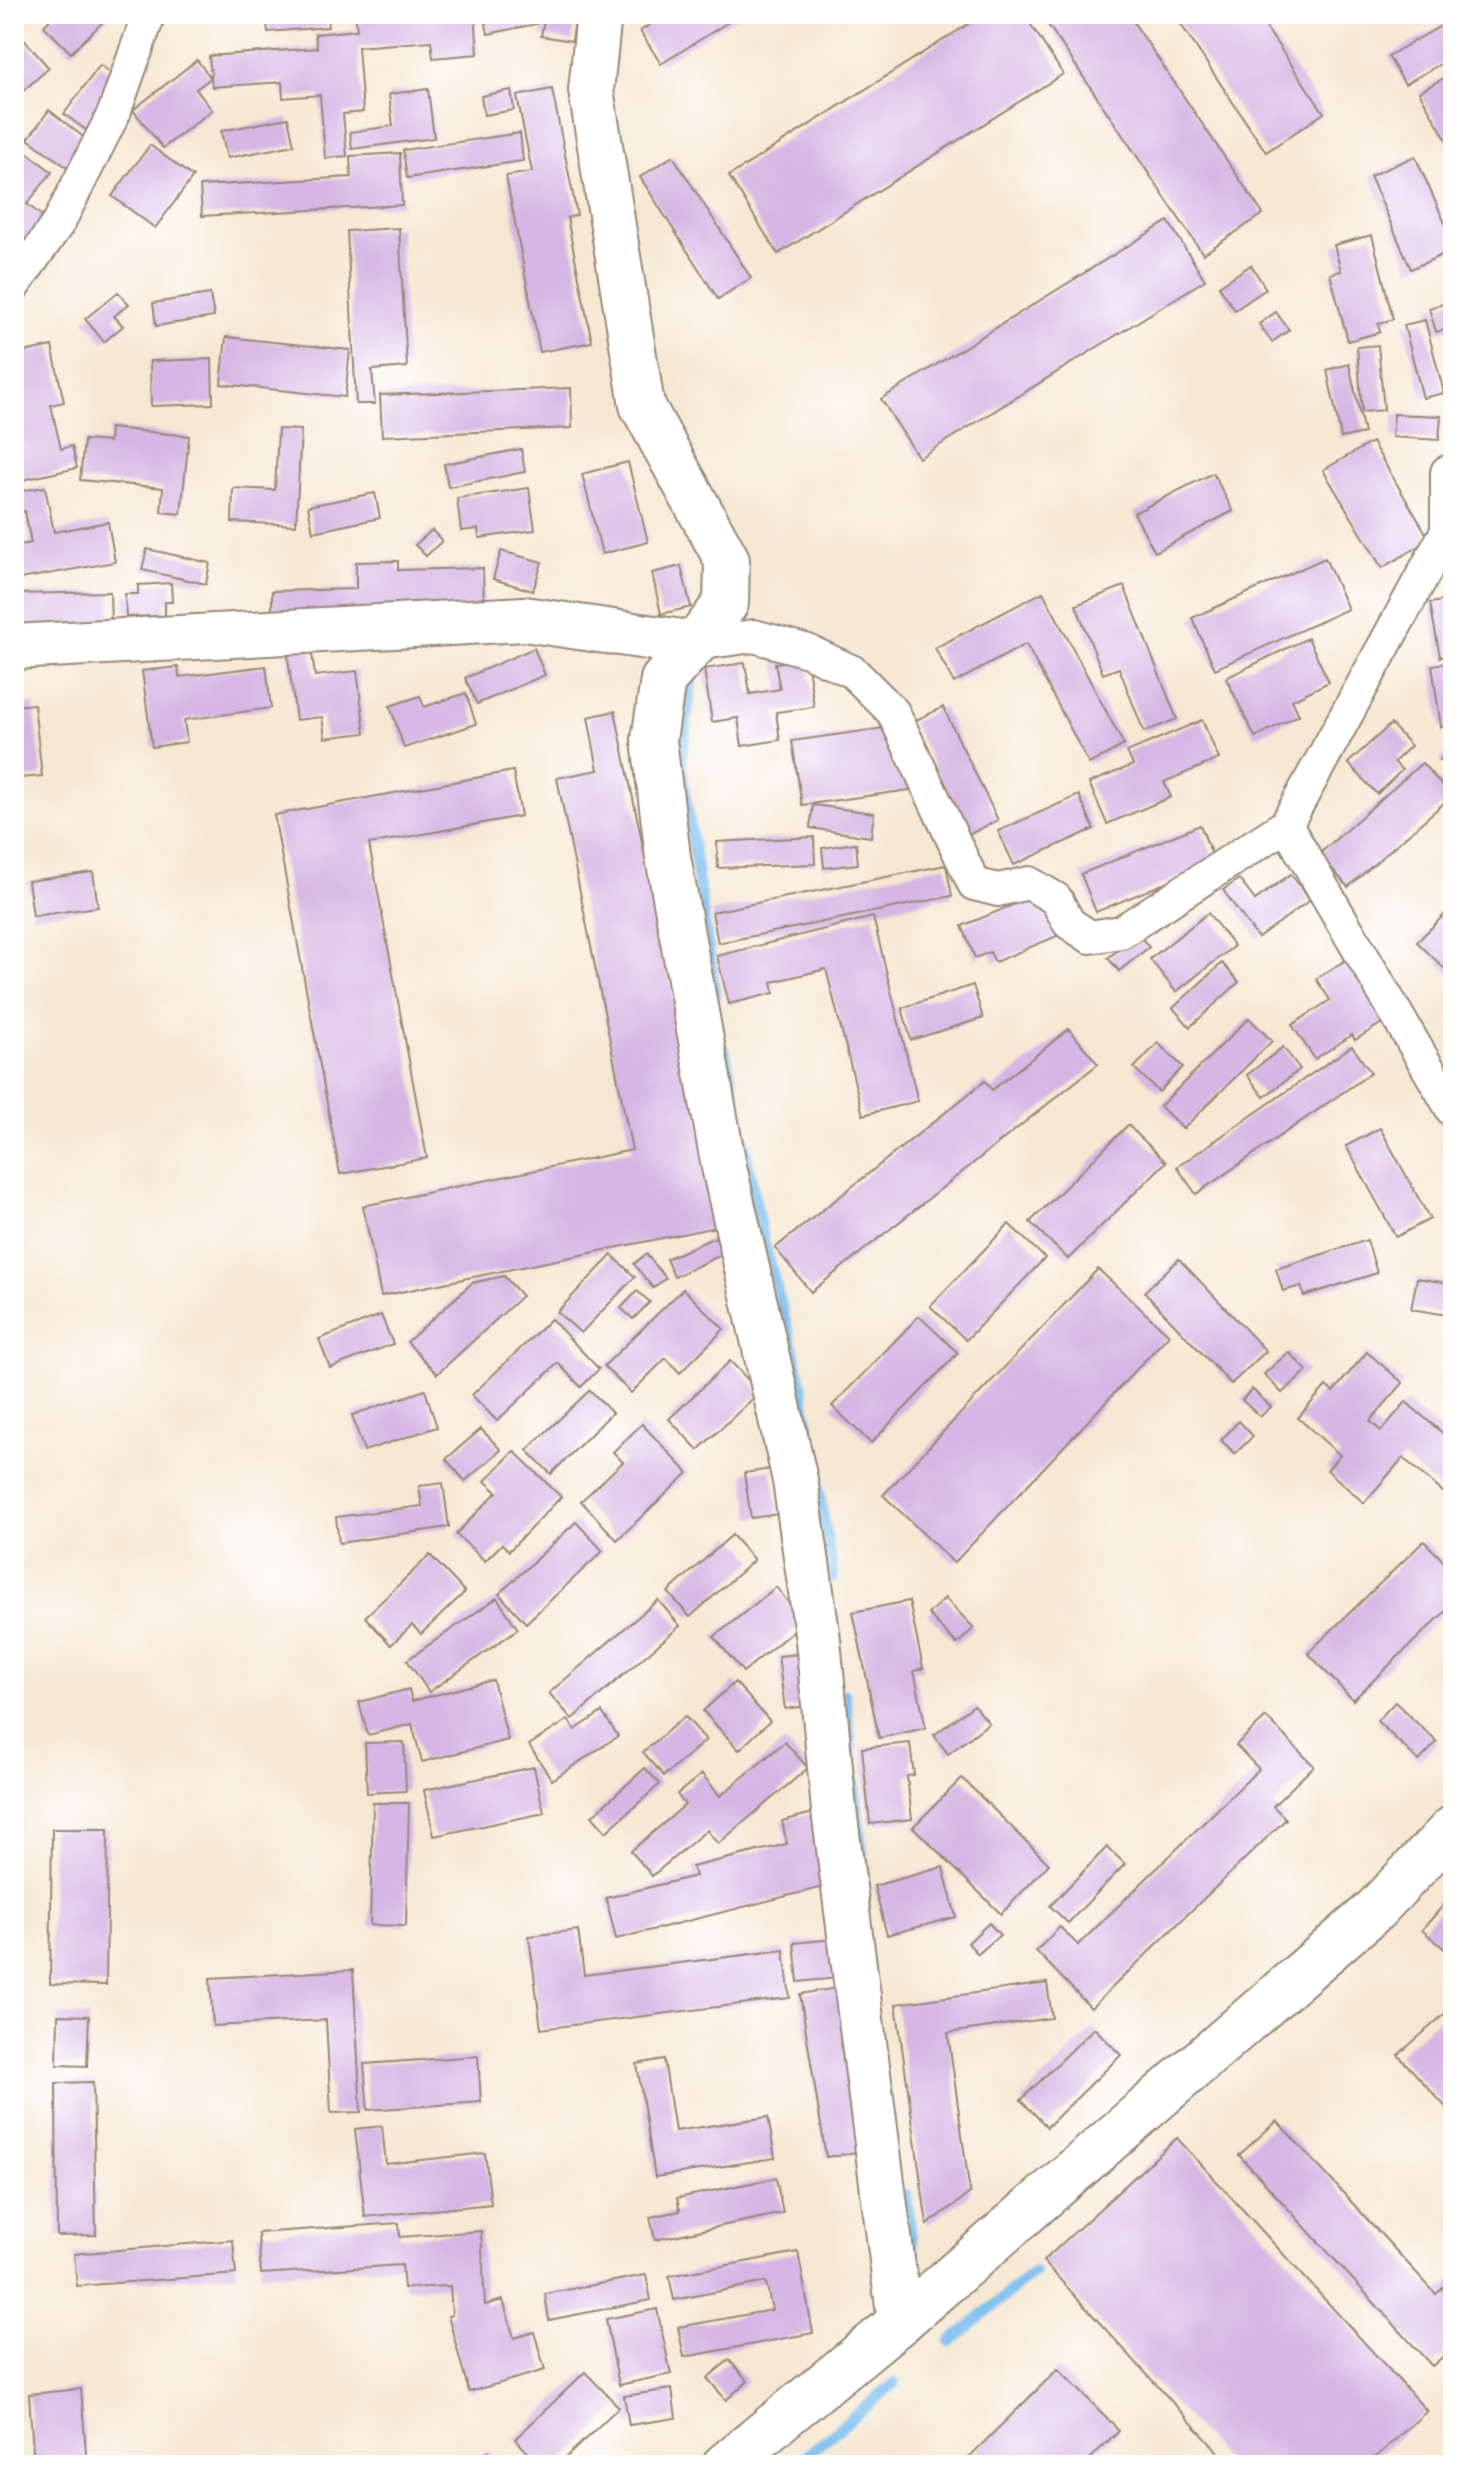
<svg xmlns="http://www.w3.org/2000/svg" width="1467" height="2479" viewBox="0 0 1467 2479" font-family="'Indie Flower',sans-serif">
  <rect width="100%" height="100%" fill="#fff"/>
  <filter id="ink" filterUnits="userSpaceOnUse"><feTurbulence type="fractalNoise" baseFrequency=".0125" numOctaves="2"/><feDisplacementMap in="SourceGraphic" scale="16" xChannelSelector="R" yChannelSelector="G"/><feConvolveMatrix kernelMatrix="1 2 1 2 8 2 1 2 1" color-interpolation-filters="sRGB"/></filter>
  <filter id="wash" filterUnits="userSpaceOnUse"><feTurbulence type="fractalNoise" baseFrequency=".006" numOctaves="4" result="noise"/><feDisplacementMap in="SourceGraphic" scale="32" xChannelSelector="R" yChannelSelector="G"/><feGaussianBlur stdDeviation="1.8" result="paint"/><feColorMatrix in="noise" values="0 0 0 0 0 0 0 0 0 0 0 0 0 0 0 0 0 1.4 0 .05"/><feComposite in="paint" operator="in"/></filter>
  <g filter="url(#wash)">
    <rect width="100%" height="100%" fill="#f6e7d2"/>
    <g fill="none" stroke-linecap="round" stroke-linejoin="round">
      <!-- stream -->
      <g stroke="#77bbed" stroke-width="11">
        <path d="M 692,679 L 681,763 L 715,995"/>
        <path d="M 725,1051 L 735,1097"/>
        <path d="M 744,1140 L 761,1230 L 800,1375 L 833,1577"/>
        <path d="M 845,1694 L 864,1872"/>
        <path d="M 906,2194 L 914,2259"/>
        <path d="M 950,2342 L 1034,2272"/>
        <path d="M 794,2465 L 895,2383"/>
      </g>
    </g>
    <g id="blocks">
      <!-- building -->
      <g fill="#d6b6e4">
        <path d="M 55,14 L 111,14 L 71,53 L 44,26 Z"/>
        <path d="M 266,14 L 327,14 L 328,27 L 268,32 Z"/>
        <path d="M 355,14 L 475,14 L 478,54 L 433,58 L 431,41 L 358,47 L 363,112 L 343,114 L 347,156 L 325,158 L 320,95 L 283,98 L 282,82 L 212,87 L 209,56 L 317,48 L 315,34 L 357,30 Z"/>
        <path d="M 484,14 L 534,14 L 536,24 L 488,34 Z"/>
        <path d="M 545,14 L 576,14 L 572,41 L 541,36 Z"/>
        <path d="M 667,14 L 741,14 L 661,64 L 640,31 Z"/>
        <path d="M 984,14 L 1024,14 L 1063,74 L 778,254 L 729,176 Z"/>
        <path d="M 1048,14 L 1128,14 L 1263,214 L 1203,254 L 1043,17 Z"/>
        <path d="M 1174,14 L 1257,14 L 1324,113 L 1266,152 Z"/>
        <path d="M 1453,19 L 1453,57 L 1405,84 L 1388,56 Z"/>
        <path d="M 19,34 L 49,68 L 14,99 L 14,38 Z"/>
        <path d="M 197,60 L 211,78 L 196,89 L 212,110 L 163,148 L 133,110 Z"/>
        <path d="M 100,65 L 121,80 L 86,130 L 64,114 Z"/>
        <path d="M 1453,73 L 1453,144 L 1450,146 L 1419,92 Z"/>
        <path d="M 428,89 L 434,138 L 352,149 L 350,132 L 393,126 L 389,94 Z"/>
        <path d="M 552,89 L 577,215 L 567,218 L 592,342 L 540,352 L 506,176 L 532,172 L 517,96 Z"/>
        <path d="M 511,90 L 514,110 L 484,115 L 481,96 Z"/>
        <path d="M 49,110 L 91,143 L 71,170 L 28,139 Z"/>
        <path d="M 288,118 L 294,145 L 227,158 L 221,131 Z"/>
        <path d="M 520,133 L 523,161 L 407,178 L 403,150 Z"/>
        <path d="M 150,145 L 193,177 L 155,228 L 112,196 Z"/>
        <path d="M 25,151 L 52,172 L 27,204 L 46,219 L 14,262 L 14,165 Z"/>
        <path d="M 400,153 L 402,205 L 202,216 L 200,186 L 351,177 L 350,156 Z"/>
        <path d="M 673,156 L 751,278 L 718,299 L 640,177 Z"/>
        <path d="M 1415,156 L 1453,241 L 1453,250 L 1411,269 L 1370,176 Z"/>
        <path d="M 1168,221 L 1205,280 L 919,458 L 881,399 Z"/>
        <path d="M 399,228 L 407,367 L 372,370 L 375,404 L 356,404 L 347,231 Z"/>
        <path d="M 1372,235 L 1393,319 L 1378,324 L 1380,332 L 1348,341 L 1330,274 L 1341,271 L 1334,245 Z"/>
        <path d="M 1251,265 L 1266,289 L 1235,310 L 1219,286 Z"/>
        <path d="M 118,292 L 129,304 L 114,316 L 123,326 L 104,342 L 85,319 Z"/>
        <path d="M 210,294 L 214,317 L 156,326 L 153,303 Z"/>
        <path d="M 1453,301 L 1453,328 L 1436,332 L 1429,308 Z"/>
        <path d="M 1276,312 L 1289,330 L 1272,342 L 1259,324 Z"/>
        <path d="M 1425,320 L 1444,393 L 1423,398 L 1404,325 Z"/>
        <path d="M 226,337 L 350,350 L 345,397 L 221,384 Z"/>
        <path d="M 1378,345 L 1384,410 L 1362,412 L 1357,347 Z"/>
        <path d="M 52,346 L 64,402 L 51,405 L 61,449 L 72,446 L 77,468 L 14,482 L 14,354 Z"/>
        <path d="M 212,359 L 213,404 L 151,406 L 150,361 Z"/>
        <path d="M 1349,364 L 1364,433 L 1341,438 L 1327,370 Z"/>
        <path d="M 571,388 L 572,428 L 382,436 L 380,395 Z"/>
        <path d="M 1394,414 L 1441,416 L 1439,440 L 1392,437 Z"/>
        <path d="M 110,428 L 189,436 L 181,514 L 161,512 L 163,488 L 80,480 L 84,440 L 109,442 Z"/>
        <path d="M 278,429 L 301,430 L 296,525 L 232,522 L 233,488 L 275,490 Z"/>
        <path d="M 1372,442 L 1430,540 L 1382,568 L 1323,470 Z"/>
        <path d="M 521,449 L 525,472 L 448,487 L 444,464 Z"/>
        <path d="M 628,462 L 648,542 L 602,554 L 582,474 Z"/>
        <path d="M 1213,473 L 1233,511 L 1155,552 L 1134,513 Z"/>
        <path d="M 45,487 L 54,532 L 108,522 L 115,562 L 14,580 L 14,546 L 31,543 L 25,511 L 14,513 L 14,492 Z"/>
        <path d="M 529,488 L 535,530 L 479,538 L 478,529 L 461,531 L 457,498 Z"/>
        <path d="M 375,493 L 380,518 L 313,532 L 308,506 Z"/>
        <path d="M 432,530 L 442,541 L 426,556 L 415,545 Z"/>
        <path d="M 147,549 L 210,563 L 206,584 L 142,570 Z"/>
        <path d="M 501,551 L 542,562 L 533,591 L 493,579 Z"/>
        <path d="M 1325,558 L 1348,609 L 1215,669 L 1192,618 Z"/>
        <path d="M 398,561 L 398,570 L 483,568 L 484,608 L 272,613 L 272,591 L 356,589 L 356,562 Z"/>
        <path d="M 681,566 L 691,607 L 661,614 L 652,573 Z"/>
        <path d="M 171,583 L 172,602 L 165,602 L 165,616 L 126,617 L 125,594 L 138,594 L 138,585 Z"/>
        <path d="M 1124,586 L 1177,719 L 1144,732 L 1119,668 L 1103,674 L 1076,605 Z"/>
        <path d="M 110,592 L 111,623 L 14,627 L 14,594 Z"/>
        <path d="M 1043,592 L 1124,745 L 1089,764 L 1026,644 L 954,683 L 935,648 Z"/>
        <path d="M 1453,599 L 1453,655 L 1440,657 L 1430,603 Z"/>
        <path d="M 1308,638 L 1329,682 L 1292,700 L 1299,715 L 1255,737 L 1226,678 Z"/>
        <path d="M 310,639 L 315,676 L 357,671 L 365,733 L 325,738 L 322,717 L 296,720 L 286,642 Z"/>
        <path d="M 534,648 L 545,675 L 477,704 L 465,678 Z"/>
        <path d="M 807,659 L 814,707 L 776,712 L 780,740 L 742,746 L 738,718 L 712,722 L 704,669 L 745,663 L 750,694 L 780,689 L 775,663 Z"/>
        <path d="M 1453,662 L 1453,725 L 1441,727 L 1432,665 Z"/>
        <path d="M 266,666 L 271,708 L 184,720 L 187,742 L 152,747 L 142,671 L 178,667 L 179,677 Z"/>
        <path d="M 466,693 L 476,724 L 404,748 L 390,706 L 420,696 L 424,707 Z"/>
        <path d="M 34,704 L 42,776 L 20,778 L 18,760 L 14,761 L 14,706 Z"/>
        <path d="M 943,707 L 998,820 L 968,835 L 912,722 Z"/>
        <path d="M 615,711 L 721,1226 L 381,1296 L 363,1206 L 632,1150 L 557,778 L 598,770 L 588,717 Z"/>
        <path d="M 1202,720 L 1219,759 L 1164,782 L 1171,797 L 1107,824 L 1089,783 L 1133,765 L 1127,752 Z"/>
        <path d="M 1391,724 L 1411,746 L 1394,762 L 1402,770 L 1377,794 L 1348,763 Z"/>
        <path d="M 898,726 L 917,789 L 802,805 L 792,741 Z"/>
        <path d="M 1453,747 L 1453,773 L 1440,760 Z"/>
        <path d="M 1422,763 L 1452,796 L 1348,887 L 1319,854 Z"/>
        <path d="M 513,771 L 521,816 L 369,844 L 427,1158 L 340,1174 L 274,815 Z"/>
        <path d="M 1079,795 L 1094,829 L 1014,865 L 998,831 Z"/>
        <path d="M 813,805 L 874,813 L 871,837 L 810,828 Z"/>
        <path d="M 1200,825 L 1215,862 L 1096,912 L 1081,874 Z"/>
        <path d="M 814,837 L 815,864 L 718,868 L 717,842 Z"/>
        <path d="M 856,843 L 858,864 L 824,868 L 822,848 Z"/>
        <path d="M 946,865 L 952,896 L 718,943 L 712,912 Z"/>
        <path d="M 93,872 L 98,907 L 33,916 L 28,881 Z"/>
        <path d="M 1291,874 L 1310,900 L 1258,938 L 1223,890 L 1239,879 L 1255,900 Z"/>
        <path d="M 1039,894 L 1057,936 L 995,962 L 990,952 L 975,958 L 962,926 Z"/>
        <path d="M 1453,906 L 1453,977 L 1417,942 Z"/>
        <path d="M 1208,913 L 1234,946 L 1176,992 L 1150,959 Z"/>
        <path d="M 873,917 L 918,1101 L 863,1115 L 826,969 L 772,982 L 774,993 L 729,1004 L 717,956 Z"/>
        <path d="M 1138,934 L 1149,947 L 1119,971 L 1108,958 Z"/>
        <path d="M 1346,960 L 1385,1021 L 1355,1040 L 1352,1035 L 1315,1059 L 1292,1025 L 1330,1000 L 1316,979 Z"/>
        <path d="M 1222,963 L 1239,982 L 1190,1027 L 1173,1008 Z"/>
        <path d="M 973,985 L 983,1018 L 911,1040 L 902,1008 Z"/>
        <path d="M 1249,1018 L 1272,1041 L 1183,1129 L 1160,1106 Z"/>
        <path d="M 1069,1029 L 1098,1064 L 811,1292 L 775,1248 L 985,1081 L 992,1090 Z"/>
        <path d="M 1158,1043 L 1183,1067 L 1159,1092 L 1134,1068 Z"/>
        <path d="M 1352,1046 L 1371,1073 L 1196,1194 L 1177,1167 Z"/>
        <path d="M 1283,1047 L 1300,1069 L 1264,1097 L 1247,1075 Z"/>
        <path d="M 1128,1125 L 1166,1162 L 1068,1259 L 1030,1222 Z"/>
        <path d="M 1380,1128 L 1430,1219 L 1396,1237 L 1346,1146 Z"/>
        <path d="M 1009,1224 L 1045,1258 L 966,1340 L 930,1306 Z"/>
        <path d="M 715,1237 L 723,1254 L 674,1277 L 666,1259 Z"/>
        <path d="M 1367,1240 L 1377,1273 L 1304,1296 L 1301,1286 L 1283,1291 L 1276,1269 Z"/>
        <path d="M 646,1254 L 666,1278 L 653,1288 L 634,1264 Z"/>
        <path d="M 612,1255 L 635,1277 L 581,1333 L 557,1312 Z"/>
        <path d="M 1179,1259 L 1266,1351 L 1231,1384 L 1144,1292 Z"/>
        <path d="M 1098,1269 L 1169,1335 L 954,1563 L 883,1495 Z"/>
        <path d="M 504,1276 L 522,1296 L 437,1374 L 407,1342 L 472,1283 Z"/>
        <path d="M 1417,1278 L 1453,1284 L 1453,1316 L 1411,1309 Z"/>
        <path d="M 683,1289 L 724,1329 L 680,1373 L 666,1358 L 631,1393 L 604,1366 Z"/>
        <path d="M 637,1291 L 650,1302 L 633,1319 L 621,1308 Z"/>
        <path d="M 381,1315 L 393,1344 L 330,1368 L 319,1339 Z"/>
        <path d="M 919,1316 L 958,1353 L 871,1443 L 832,1406 Z"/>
        <path d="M 551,1319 L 599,1369 L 581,1387 L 558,1363 L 497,1421 L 472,1395 Z"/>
        <path d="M 1289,1352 L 1307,1371 L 1282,1393 L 1264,1374 Z"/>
        <path d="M 1367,1352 L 1403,1383 L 1370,1421 L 1381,1431 L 1406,1402 L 1453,1442 L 1453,1481 L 1443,1492 L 1403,1458 L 1364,1503 L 1327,1470 L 1340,1455 L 1298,1418 L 1326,1386 L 1333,1392 Z"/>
        <path d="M 730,1361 L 760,1392 L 698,1450 L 669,1419 Z"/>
        <path d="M 1252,1389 L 1271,1407 L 1260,1417 L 1242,1400 Z"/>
        <path d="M 425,1390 L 437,1427 L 364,1451 L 352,1415 Z"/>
        <path d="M 590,1390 L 612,1413 L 551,1474 L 527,1450 Z"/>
        <path d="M 1239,1421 L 1253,1436 L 1235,1454 L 1221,1440 Z"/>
        <path d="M 642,1424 L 688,1473 L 617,1540 L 581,1501 L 623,1462 L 613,1452 Z"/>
        <path d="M 481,1429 L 501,1450 L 465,1481 L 446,1459 Z"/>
        <path d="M 514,1451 L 561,1497 L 509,1551 L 502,1544 L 485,1561 L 456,1534 L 497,1492 L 485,1481 Z"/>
        <path d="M 771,1469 L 779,1514 L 751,1518 L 744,1473 Z"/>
        <path d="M 443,1483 L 449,1527 L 339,1543 L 336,1517 L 422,1506 L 419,1486 Z"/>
        <path d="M 576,1522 L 603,1551 L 526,1623 L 499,1594 Z"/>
        <path d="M 732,1535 L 754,1560 L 690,1617 L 668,1592 Z"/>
        <path d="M 1424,1541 L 1453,1571 L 1453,1604 L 1353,1700 L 1308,1653 Z"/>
        <path d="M 430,1555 L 465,1592 L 421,1634 L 412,1625 L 391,1645 L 365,1617 Z"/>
        <path d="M 776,1587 L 804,1622 L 743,1672 L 714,1637 Z"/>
        <path d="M 497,1598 L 518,1629 L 429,1692 L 407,1660 Z"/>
        <path d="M 945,1598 L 974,1628 L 957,1644 L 928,1614 Z"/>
        <path d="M 658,1600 L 680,1626 L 572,1719 L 549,1693 Z"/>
        <path d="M 909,1601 L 923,1668 L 914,1671 L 926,1728 L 879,1738 L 853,1612 Z"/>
        <path d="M 800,1654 L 807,1706 L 785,1709 L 778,1656 Z"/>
        <path d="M 493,1680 L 508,1740 L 422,1762 L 412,1724 L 368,1735 L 359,1702 L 409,1689 L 412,1701 Z"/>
        <path d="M 735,1682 L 770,1721 L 739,1750 L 703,1711 Z"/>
        <path d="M 1395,1702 L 1437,1742 L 1419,1761 L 1377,1721 Z"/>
        <path d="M 974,1705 L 989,1723 L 948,1754 L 934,1735 Z"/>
        <path d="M 602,1712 L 618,1736 L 552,1780 L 529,1745 L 568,1720 L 575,1730 Z"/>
        <path d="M 685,1716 L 706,1740 L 664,1776 L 643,1752 Z"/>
        <path d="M 1266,1717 L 1314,1766 L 1273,1806 L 1286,1819 L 1091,2008 L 1036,1951 L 1060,1927 L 1078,1945 L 1259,1769 L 1236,1745 Z"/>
        <path d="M 404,1742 L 406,1791 L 367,1793 L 365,1743 Z"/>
        <path d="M 785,1742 L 808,1768 L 718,1844 L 707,1830 L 652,1876 L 631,1851 L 685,1805 L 677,1794 L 702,1774 L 720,1796 Z"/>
        <path d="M 910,1743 L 914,1775 L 907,1776 L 912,1819 L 870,1824 L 862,1748 Z"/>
        <path d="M 534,1767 L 544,1813 L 434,1836 L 424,1790 Z"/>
        <path d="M 645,1768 L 660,1784 L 606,1832 L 592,1816 Z"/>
        <path d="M 962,1778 L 1049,1864 L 1001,1914 L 913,1827 Z"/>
        <path d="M 373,1803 L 409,1803 L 406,1926 L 370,1925 Z"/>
        <path d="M 813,1813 L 831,1885 L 616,1939 L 606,1898 L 695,1876 L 692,1867 L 787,1844 L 782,1821 Z"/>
        <path d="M 52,1829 L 108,1829 L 106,1985 L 50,1984 Z"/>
        <path d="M 1107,1847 L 1125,1864 L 1068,1923 L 1050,1906 Z"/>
        <path d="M 943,1867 L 956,1917 L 887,1935 L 874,1886 Z"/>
        <path d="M 1453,1894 L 1453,1956 L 1422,1930 Z"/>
        <path d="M 989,1923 L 1000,1935 L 978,1954 L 968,1943 Z"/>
        <path d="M 578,1930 L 584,1975 L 784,1950 L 790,1998 L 541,2029 L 529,1936 Z"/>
        <path d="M 834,1939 L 837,1978 L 798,1982 L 794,1943 Z"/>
        <path d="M 353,1970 L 361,2112 L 331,2113 L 326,2020 L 213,2026 L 210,1978 Z"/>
        <path d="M 1047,1983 L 1052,2018 L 948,2033 L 970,2193 L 927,2225 L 896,2004 Z"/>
        <path d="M 843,1987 L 857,2152 L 826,2157 L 800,1994 Z"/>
        <path d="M 1450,2009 L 1453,2013 L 1453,2115 L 1398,2055 Z"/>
        <path d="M 58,2015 L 89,2016 L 87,2066 L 57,2065 Z"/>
        <path d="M 1094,2028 L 1121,2055 L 1047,2127 L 1021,2100 Z"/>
        <path d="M 478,2056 L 481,2102 L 368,2110 L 364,2064 Z"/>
        <path d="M 664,2059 L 675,2131 L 768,2117 L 775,2158 L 655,2177 L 637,2064 Z"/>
        <path d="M 93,2082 L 96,2235 L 57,2236 L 56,2083 Z"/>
        <path d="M 1277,2121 L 1436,2294 L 1453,2279 L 1453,2348 L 1432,2366 L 1239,2155 Z"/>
        <path d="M 382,2126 L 386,2164 L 485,2153 L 491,2204 L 365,2217 L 355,2129 Z"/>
        <path d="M 1177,2138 L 1427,2411 L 1367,2465 L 1230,2465 L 1043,2261 Z"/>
        <path d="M 776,2178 L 783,2213 L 655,2240 L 650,2217 L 680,2211 L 677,2198 Z"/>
        <path d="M 399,2223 L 400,2237 L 481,2231 L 485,2305 L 503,2300 L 514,2338 L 534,2332 L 545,2370 L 469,2392 L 448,2316 L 452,2315 L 450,2286 L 404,2288 L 402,2265 L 261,2274 L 258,2233 Z"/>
        <path d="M 233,2240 L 236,2274 L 77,2286 L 74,2254 Z"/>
        <path d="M 798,2252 L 813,2333 L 684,2357 L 678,2327 L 772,2310 L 766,2282 L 674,2300 L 669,2276 Z"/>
        <path d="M 646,2275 L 651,2300 L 549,2320 L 545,2294 Z"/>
        <path d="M 657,2309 L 671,2374 L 619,2385 L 606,2319 Z"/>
        <path d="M 729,2360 L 748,2381 L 726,2400 L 707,2378 Z"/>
        <path d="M 1058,2369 L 1119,2430 L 1084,2465 L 961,2465 Z"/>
        <path d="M 585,2372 L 619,2407 L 558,2465 L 540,2465 L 515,2439 Z"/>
        <path d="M 81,2389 L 87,2465 L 34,2465 L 29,2394 Z"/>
        <path d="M 672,2389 L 676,2418 L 629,2425 L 624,2396 Z"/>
        <path d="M 488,2451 L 503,2465 L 474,2465 Z"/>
      </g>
    </g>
  </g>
  <g filter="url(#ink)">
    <use href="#blocks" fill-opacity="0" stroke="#988878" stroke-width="2"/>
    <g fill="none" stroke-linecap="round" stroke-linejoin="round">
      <defs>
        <g id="street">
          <path d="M 14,285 L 59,222 L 114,113 L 149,14"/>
          <path d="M 695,644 L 754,636 L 808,651 L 853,672 L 893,712 L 974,884 L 998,890 L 1029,883 L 1056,899 L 1069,923 L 1090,937 L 1121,932 L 1286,825 L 1447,531 L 1447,472 L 1453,470"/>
          <path d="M 1286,825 L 1453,1111"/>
        </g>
        <g id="secondary">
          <path d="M 599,14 L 591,90 L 642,405 L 727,560 L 726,603 L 695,644 L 663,680 L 654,740 L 668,857 L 724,1167 L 795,1480 L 818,1640 L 834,1810 L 900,2322"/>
          <path d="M 14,647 L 524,619 L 695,644"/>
          <path d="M 725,2465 L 900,2322 L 1375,1910 L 1453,1828"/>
        </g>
      </defs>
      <!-- street casing -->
      <use href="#street" stroke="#988878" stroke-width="36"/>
      <!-- secondary casing -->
      <use href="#secondary" stroke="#988878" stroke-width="48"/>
      <!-- street -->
      <use href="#street" stroke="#fff" stroke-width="32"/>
      <!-- secondary -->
      <use href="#secondary" stroke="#fff" stroke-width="44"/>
    </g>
  </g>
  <!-- margin -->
  <rect width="1467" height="2479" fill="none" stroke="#fff" stroke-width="48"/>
</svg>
